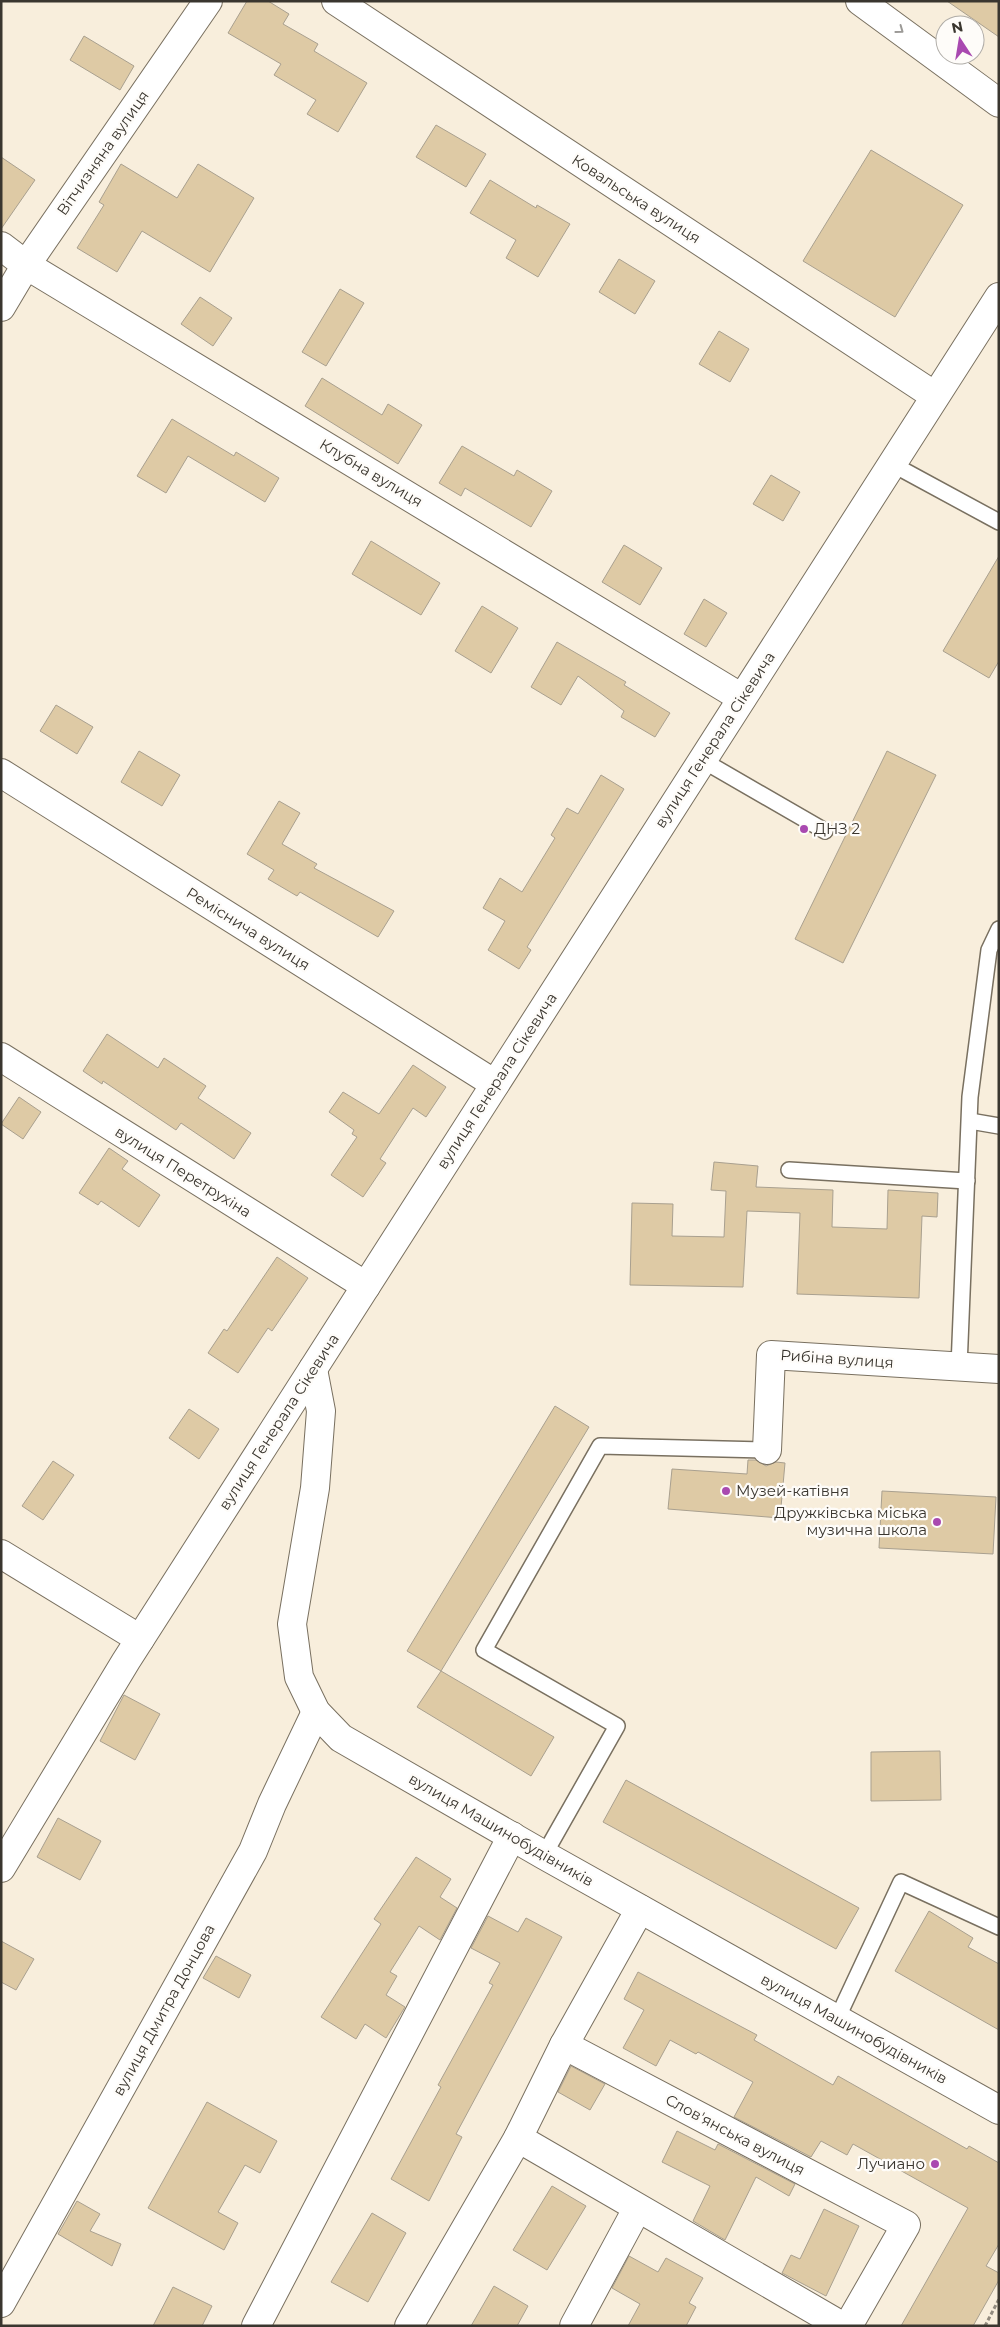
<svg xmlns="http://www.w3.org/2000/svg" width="1000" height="2327" viewBox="0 0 1000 2327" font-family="Montserrat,sans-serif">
  <rect width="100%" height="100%" fill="#f8eedc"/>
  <!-- building -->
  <g fill="#decaa5" stroke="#a9a08f">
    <path d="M 247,1 L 268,1 L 289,14 L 283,24 L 318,44 L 314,51 L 367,83 L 338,132 L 307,114 L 316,100 L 274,75 L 281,64 L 228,33 Z"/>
    <path d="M 947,1 L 999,1 L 999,37 Z"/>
    <path d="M 84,36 L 134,66 L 120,90 L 70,60 Z"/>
    <path d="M 436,125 L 486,154 L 466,187 L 416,157 Z"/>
    <path d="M 871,150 L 963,205 L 895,317 L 803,261 Z"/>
    <path d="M 1,157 L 35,180 L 1,229 Z"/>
    <path d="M 121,164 L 177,198 L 198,164 L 254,198 L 210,272 L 142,231 L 117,272 L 77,248 L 104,205 L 99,202 Z"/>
    <path d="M 490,180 L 536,208 L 537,205 L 570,224 L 538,277 L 506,258 L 516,240 L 470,213 Z"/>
    <path d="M 619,259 L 655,281 L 635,314 L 599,292 Z"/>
    <path d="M 340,289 L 364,303 L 326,366 L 302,352 Z"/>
    <path d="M 200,297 L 232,318 L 213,346 L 181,324 Z"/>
    <path d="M 719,331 L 749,349 L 730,382 L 699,364 Z"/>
    <path d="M 322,378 L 382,415 L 388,404 L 422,425 L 398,464 L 305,406 Z"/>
    <path d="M 172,419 L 234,456 L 236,452 L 279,478 L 265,502 L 188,456 L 166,493 L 137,476 Z"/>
    <path d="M 462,446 L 514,476 L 517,470 L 552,491 L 531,527 L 465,488 L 461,496 L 439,483 Z"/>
    <path d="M 771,475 L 800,492 L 783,521 L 753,504 Z"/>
    <path d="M 371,541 L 440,583 L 421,615 L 352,574 Z"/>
    <path d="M 624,545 L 662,568 L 640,605 L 602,582 Z"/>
    <path d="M 999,556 L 999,661 L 989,678 L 943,651 Z"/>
    <path d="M 704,599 L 727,613 L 706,647 L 684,634 Z"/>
    <path d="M 482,606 L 518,628 L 491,673 L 455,651 Z"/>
    <path d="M 557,642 L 626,682 L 624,685 L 670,713 L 655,737 L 621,717 L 624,711 L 578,676 L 561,705 L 531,687 Z"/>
    <path d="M 56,705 L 93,727 L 77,754 L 40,731 Z"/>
    <path d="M 139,751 L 180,775 L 162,806 L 121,782 Z"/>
    <path d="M 887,751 L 936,775 L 843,963 L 795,939 Z"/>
    <path d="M 601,775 L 624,789 L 527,947 L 531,950 L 519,969 L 488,950 L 505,921 L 483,908 L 500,878 L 522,892 L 555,838 L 551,835 L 567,808 L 578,814 Z"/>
    <path d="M 279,801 L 300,813 L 282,844 L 317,864 L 314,868 L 394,911 L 378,937 L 300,892 L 297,896 L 268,879 L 274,870 L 247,854 Z"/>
    <path d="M 107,1034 L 158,1068 L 164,1058 L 206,1086 L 198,1098 L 251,1133 L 234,1159 L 181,1123 L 176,1130 L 103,1081 L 102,1084 L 83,1071 Z"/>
    <path d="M 413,1065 L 446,1087 L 426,1117 L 413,1108 L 380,1159 L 386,1163 L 363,1197 L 331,1175 L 357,1137 L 352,1134 L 354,1130 L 329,1112 L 343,1092 L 379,1114 Z"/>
    <path d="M 19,1097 L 41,1112 L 23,1139 L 1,1124 Z"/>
    <path d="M 109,1148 L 128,1161 L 122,1169 L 160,1195 L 139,1227 L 101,1201 L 98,1205 L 79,1193 Z"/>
    <path d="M 714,1162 L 758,1166 L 756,1187 L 833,1190 L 832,1227 L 887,1229 L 888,1190 L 938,1193 L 937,1217 L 922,1216 L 919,1298 L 797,1294 L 800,1213 L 747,1211 L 743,1287 L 630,1285 L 632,1203 L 673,1204 L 672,1236 L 724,1237 L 726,1191 L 711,1190 Z"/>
    <path d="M 277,1257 L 308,1278 L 272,1331 L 268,1328 L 238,1373 L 208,1353 L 224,1329 L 227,1331 Z"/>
    <path d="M 555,1406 L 589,1427 L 441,1671 L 407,1651 Z"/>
    <path d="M 189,1409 L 219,1429 L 199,1459 L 169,1438 Z"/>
    <path d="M 748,1460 L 756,1460 L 766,1466 L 776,1462 L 785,1463 L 780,1518 L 668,1509 L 672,1469 L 747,1474 Z"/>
    <path d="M 53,1461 L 74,1475 L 43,1520 L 22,1506 Z"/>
    <path d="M 882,1491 L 996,1497 L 993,1554 L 879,1548 Z"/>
    <path d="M 441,1671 L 554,1737 L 531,1776 L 417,1707 Z"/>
    <path d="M 124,1695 L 160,1714 L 135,1760 L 100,1741 Z"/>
    <path d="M 940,1751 L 941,1800 L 871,1801 L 871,1752 Z"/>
    <path d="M 626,1780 L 859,1908 L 836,1949 L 603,1822 Z"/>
    <path d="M 58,1818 L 101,1841 L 80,1880 L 37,1857 Z"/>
    <path d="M 416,1857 L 451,1879 L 440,1897 L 457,1908 L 440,1940 L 419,1926 L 390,1972 L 397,1976 L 386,1995 L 405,2007 L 386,2038 L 365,2024 L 356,2039 L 321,2017 L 381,1924 L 374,1919 Z"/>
    <path d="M 929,1911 L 973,1938 L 968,1947 L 999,1964 L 999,2030 L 895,1971 Z"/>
    <path d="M 488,1916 L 518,1932 L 526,1918 L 562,1937 L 456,2134 L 462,2137 L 429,2201 L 391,2179 L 441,2087 L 438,2085 L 493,1985 L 489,1983 L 500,1963 L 471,1948 Z"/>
    <path d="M 1,1941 L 34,1959 L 16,1990 L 1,1982 Z"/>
    <path d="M 216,1956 L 251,1975 L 239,1998 L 203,1978 Z"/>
    <path d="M 638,1972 L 757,2035 L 754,2040 L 833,2085 L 838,2076 L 967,2149 L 969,2146 L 999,2163 L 999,2244 L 986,2266 L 999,2273 L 999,2280 L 973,2326 L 901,2326 L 968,2208 L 853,2144 L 847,2155 L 821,2141 L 811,2157 L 734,2117 L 753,2082 L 698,2052 L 696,2054 L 670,2040 L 656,2066 L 623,2048 L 644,2010 L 624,1999 Z"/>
    <path d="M 571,2066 L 605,2084 L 590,2110 L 558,2092 Z"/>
    <path d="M 207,2102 L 277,2141 L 260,2173 L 245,2165 L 218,2212 L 238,2223 L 224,2250 L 148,2208 Z"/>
    <path d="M 677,2131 L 715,2150 L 718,2144 L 795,2184 L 789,2196 L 756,2177 L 725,2240 L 693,2221 L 710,2186 L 662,2162 Z"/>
    <path d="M 552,2186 L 586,2206 L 547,2270 L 513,2250 Z"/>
    <path d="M 77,2201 L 100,2214 L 90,2231 L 121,2244 L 112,2266 L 58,2234 Z"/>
    <path d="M 824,2209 L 859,2226 L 826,2296 L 782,2273 L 791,2255 L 800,2259 Z"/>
    <path d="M 372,2213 L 406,2233 L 368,2302 L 331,2282 Z"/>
    <path d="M 629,2256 L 658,2272 L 666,2258 L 703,2278 L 689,2303 L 696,2307 L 686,2326 L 628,2326 L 640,2304 L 612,2288 Z"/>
    <path d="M 494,2286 L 528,2306 L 517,2326 L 471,2326 Z"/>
    <path d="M 173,2287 L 212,2306 L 202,2326 L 153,2326 Z"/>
  </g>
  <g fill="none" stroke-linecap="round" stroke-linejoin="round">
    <defs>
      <g id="lane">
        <path d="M 892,464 L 999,522"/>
        <path d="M 702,760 L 825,831"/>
        <path d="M 970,1121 L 999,1126"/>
        <path d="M 789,1170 L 967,1181"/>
        <path d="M 959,1367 L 970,1097 L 989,950 L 999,929"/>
        <path d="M 544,1855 L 617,1726 L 484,1650 L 600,1446 L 767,1450"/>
        <path d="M 837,2019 L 901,1882 L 999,1927"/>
      </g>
      <g id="street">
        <path d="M 336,1 L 935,396"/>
        <path d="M 1,246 L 26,265 L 742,698"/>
        <path d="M 1,307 L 26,265 L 208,1"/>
        <path d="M 1,773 L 495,1084"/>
        <path d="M 1,1057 L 366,1286"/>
        <path d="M 767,1450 L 771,1355 L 999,1369"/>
        <path d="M 1,1554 L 140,1639"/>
        <path d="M 640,1909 L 564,2045 L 906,2225 L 848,2326"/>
        <path d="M 564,2045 L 518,2138 L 842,2326"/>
        <path d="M 1,2303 L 253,1851 L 272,1804 L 316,1712"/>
        <path d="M 256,2326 L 512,1836"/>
        <path d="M 409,2326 L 518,2138"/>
        <path d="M 574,2326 L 637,2209"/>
      </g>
      <g id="secondary">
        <path d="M 860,1 L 999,103"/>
        <path d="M 313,1369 L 321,1411 L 315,1488 L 292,1624 L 299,1677 L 316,1712 L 341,1738 L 544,1855 L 999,2110"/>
        <path d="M 1,1868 L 126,1661 L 999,297"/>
      </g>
    </defs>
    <!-- lane casing -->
    <use href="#lane" stroke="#797060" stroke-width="18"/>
    <!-- street casing -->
    <use href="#street" stroke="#797060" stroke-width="30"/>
    <!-- secondary casing -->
    <use href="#secondary" stroke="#797060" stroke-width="30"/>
    <!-- path -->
    <path stroke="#928b7f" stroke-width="3" stroke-dasharray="4 2.5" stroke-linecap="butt" d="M 985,2326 L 999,2299"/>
    <!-- lane -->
    <use href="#lane" stroke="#fff" stroke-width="15"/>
    <!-- street -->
    <use href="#street" stroke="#fff" stroke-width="28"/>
    <!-- secondary -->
    <use href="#secondary" stroke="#fff" stroke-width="28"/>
  </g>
  <!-- one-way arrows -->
  <defs><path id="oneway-chevron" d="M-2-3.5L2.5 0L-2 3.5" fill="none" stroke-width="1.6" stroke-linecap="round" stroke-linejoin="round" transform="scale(1.25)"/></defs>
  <use stroke="#9c9a97" href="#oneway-chevron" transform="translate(900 30) rotate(36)"/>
  <!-- markers -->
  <g fill="#a949b0" stroke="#fefcf9" stroke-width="2">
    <circle cx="804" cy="829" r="5"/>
    <circle cx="726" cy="1491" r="5"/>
    <circle cx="937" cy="1522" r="5"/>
    <circle cx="935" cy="2164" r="5"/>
  </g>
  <g text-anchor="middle" stroke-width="4.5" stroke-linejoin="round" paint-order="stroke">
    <!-- street labels -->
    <g font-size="15" fill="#3a362f" stroke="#fefcf9">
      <text transform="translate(103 153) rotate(-55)" y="5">Вітчизняна вулиця</text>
      <text transform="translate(636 199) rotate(33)" y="5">Ковальська вулиця</text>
      <text transform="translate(371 473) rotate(31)" y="5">Клубна вулиця</text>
      <text transform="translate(715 740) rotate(-57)" y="5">вулиця Генерала Сікевича</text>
      <text transform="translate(248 929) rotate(32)" y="5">Реміснича вулиця</text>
      <text transform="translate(497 1081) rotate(-57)" y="5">вулиця Генерала Сікевича</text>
      <text transform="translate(183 1172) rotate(32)" y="5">вулиця Перетрухіна</text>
      <text transform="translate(837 1359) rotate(4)" y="5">Рибіна вулиця</text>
      <text transform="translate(279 1422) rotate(-57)" y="5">вулиця Генерала Сікевича</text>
      <text transform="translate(501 1830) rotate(30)" y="5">вулиця Машинобудівників</text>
      <text transform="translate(164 2010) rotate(-61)" y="5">вулиця Дмитра Донцова</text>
      <text transform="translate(854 2029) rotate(29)" y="5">вулиця Машинобудівників</text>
      <text transform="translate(735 2135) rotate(28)" y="5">Слов'янська вулиця</text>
    </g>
    <!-- poi labels -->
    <g font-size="15" fill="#3a362f" stroke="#fefcf9" text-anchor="start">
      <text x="814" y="834">ДНЗ 2</text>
      <text x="736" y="1496">Музей-катівня</text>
      <text x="927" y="1518" text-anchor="end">Дружківська міська<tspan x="927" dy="17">музична школа</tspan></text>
      <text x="925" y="2169" text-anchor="end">Лучиано</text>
    </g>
  </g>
  <!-- border -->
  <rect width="1000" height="2327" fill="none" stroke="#3a362f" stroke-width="5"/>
  <!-- north arrow -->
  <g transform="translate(960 40) rotate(348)"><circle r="24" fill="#fefcf9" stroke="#b0ada8"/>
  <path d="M0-4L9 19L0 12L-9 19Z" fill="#a949b0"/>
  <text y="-8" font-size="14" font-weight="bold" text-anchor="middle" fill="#3a362f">N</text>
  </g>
</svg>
